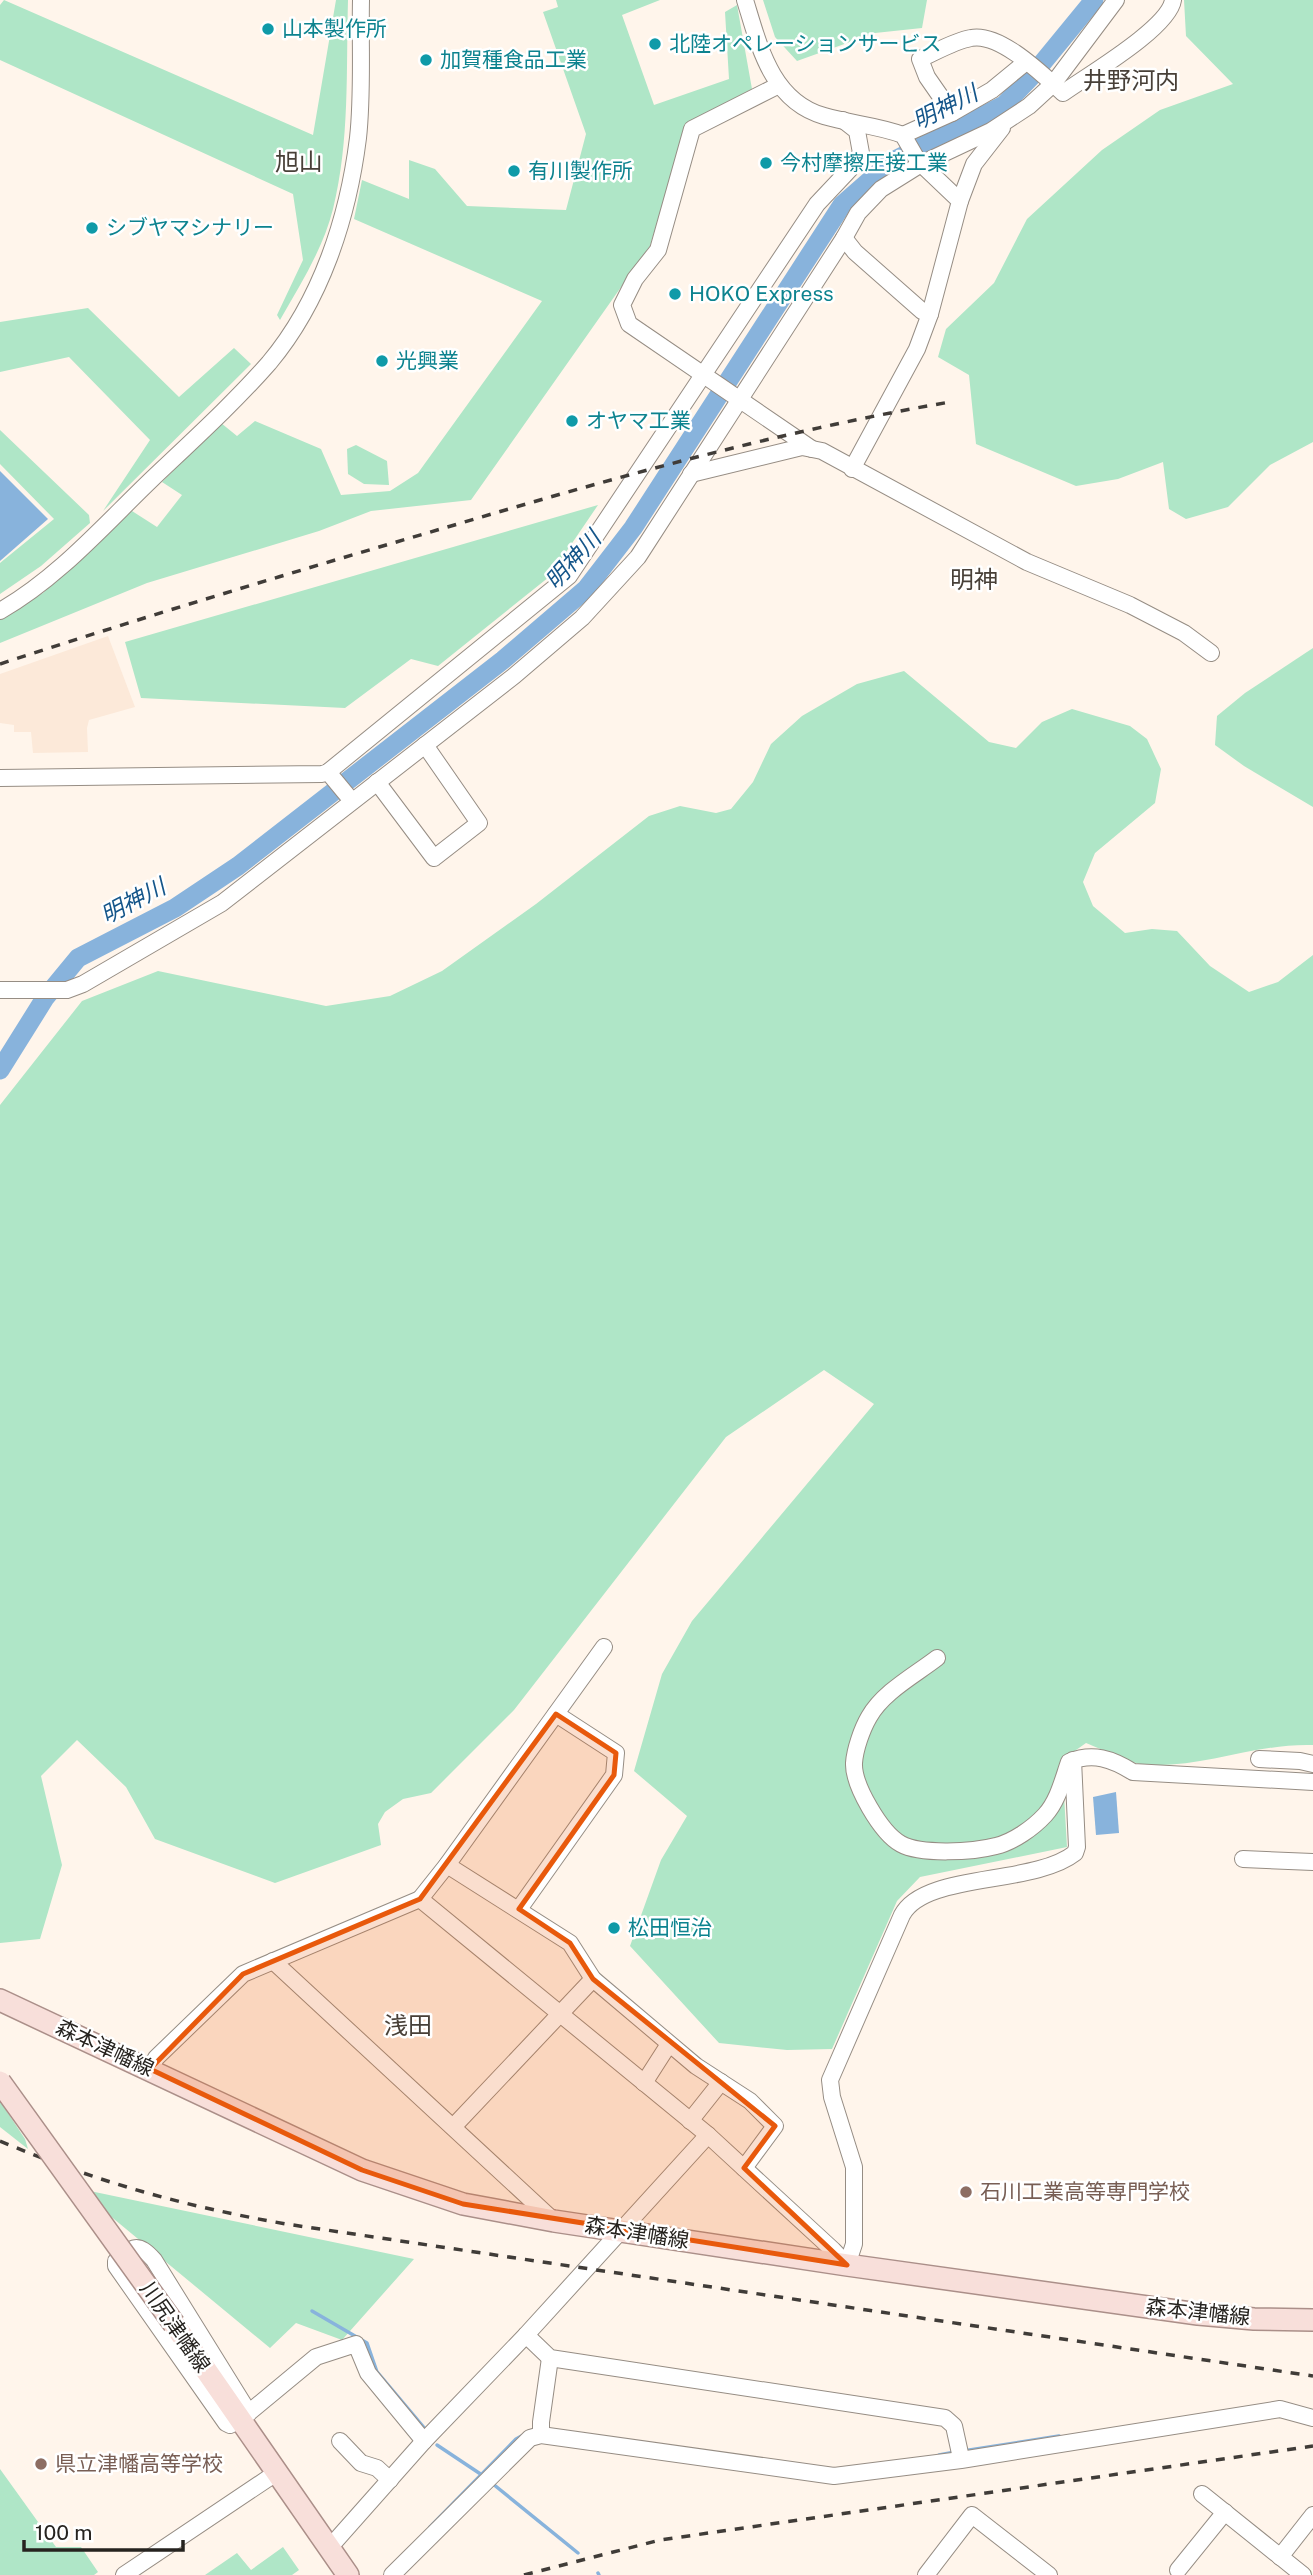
<svg xmlns="http://www.w3.org/2000/svg" width="1313" height="2575" viewBox="0 0 1313 2575" font-family="'Public Sans','Noto Sans JP',sans-serif">
  <rect width="100%" height="100%" fill="#fff5eb"/>
  <!-- industrial -->
  <path fill="#fce9d9" d="M 108,636 L 135,707 L 89,720 L 87,728 L 88,752 L 33,753 L 31,732 L 14,732 L 14,725 L 0,723 L 0,674 Z"/>
  <!-- green -->
  <g fill="#afe6c7">
    <path d="M 4,0 L 313,135 L 336,0 L 348,0 C 346,69 350,141 333,209 C 323,249 300,285 280,320 L 277,315 L 303,260 L 293,194 L 0,60 L 0,5 Z"/>
    <path d="M 556,0 L 660,0 L 622,15 L 654,105 L 729,79 L 725,12 L 737,5 L 752,89 L 686,124 L 650,246 L 471,500 L 371,511 L 319,531 L 147,583 L 0,643 L 0,617 L 43,593 L 132,511 L 157,527 L 182,495 L 162,482 L 221,423 L 237,436 L 255,421 L 321,449 L 341,495 L 390,491 L 418,473 L 542,301 L 354,219 L 362,180 L 409,199 L 409,160 L 435,169 L 467,206 L 566,210 L 586,134 L 543,12 L 558,7 Z"/>
    <path d="M 763,0 L 927,0 L 922,28 L 875,33 L 797,61 L 775,37 Z"/>
    <path d="M 1184,0 L 1313,0 L 1313,442 L 1270,465 L 1228,507 L 1186,519 L 1169,509 L 1163,462 L 1118,479 L 1076,486 L 976,444 L 969,375 L 938,357 L 946,329 L 994,283 L 1027,219 L 1102,150 L 1160,110 L 1233,84 L 1186,36 Z"/>
    <path d="M 88,308 L 179,397 L 234,348 L 251,364 L 103,511 L 150,440 L 69,357 L 0,372 L 0,322 Z"/>
    <path d="M 0,430 L 89,515 L 90,523 L 41,566 L 0,594 L 0,563 L 54,519 L 0,464 Z"/>
    <path d="M 356,445 L 387,461 L 389,485 L 364,484 L 348,474 L 347,449 Z"/>
    <path d="M 598,505 L 549,577 L 438,666 L 411,659 L 345,708 L 141,698 L 125,642 Z"/>
    <path d="M 1313,648 L 1313,807 L 1244,766 L 1215,745 L 1217,716 L 1245,693 Z"/>
    <path d="M 904,671 L 989,742 L 1016,748 L 1042,722 L 1072,709 L 1130,726 L 1147,739 L 1161,769 L 1155,803 L 1095,853 L 1083,882 L 1093,906 L 1125,933 L 1152,929 L 1177,931 L 1210,966 L 1249,992 L 1278,982 L 1313,955 L 1313,1745 C 1257,1743 1203,1768 1147,1765 C 1130,1764 1102,1749 1086,1743 L 1062,1760 L 1067,1847 L 920,1877 L 897,1901 L 832,2049 L 787,2050 L 719,2043 L 630,1946 L 661,1860 L 687,1816 L 634,1771 L 662,1674 L 692,1621 L 874,1404 L 824,1370 L 726,1437 L 514,1710 L 431,1793 L 403,1799 L 385,1812 L 378,1824 L 381,1845 L 275,1883 L 155,1839 L 126,1787 L 77,1740 L 41,1776 L 62,1865 L 40,1939 L 0,1943 L 0,1105 L 82,1001 L 158,971 L 326,1006 L 390,996 L 442,971 L 536,904 L 649,816 L 680,806 L 716,813 L 731,809 L 753,782 L 771,744 L 802,716 L 857,684 Z"/>
    <path d="M 0,2101 L 25,2139 L 28,2149 L 0,2127 Z"/>
    <path d="M 90,2191 L 414,2259 L 342,2340 L 296,2323 L 270,2348 L 97,2205 Z"/>
    <path d="M 0,2469 L 56,2547 L 81,2547 L 98,2572 L 94,2575 L 0,2575 Z"/>
    <path d="M 283,2547 L 299,2570 L 292,2575 L 205,2575 L 237,2553 L 251,2570 Z"/>
  </g>
  <!-- water -->
  <g fill="#88b3dc">
    <path d="M 0,471 L 48,519 L 0,561 Z"/>
    <path d="M 1116,1792 L 1119,1833 L 1096,1835 L 1093,1797 Z"/>
  </g>
  <g fill="none" stroke-linecap="round" stroke-linejoin="round">
    <!-- stream -->
    <g stroke="#88b3dc" stroke-width="3.5">
      <path d="M 312,2311 L 367,2343 L 377,2372 L 425,2429"/>
      <path d="M 437,2445 L 482,2475"/>
      <path d="M 963,2451 L 1059,2436"/>
      <path d="M 939,2455 L 955,2452"/>
      <path d="M 493,2484 L 578,2553"/>
      <path d="M 430,2527 L 516,2439 L 536,2428"/>
      <path d="M 598,2573 L 599,2575"/>
    </g>
    <!-- river -->
    <path stroke="#88b3dc" stroke-width="19" d="M 0,1070 L 45,998 L 78,958 L 175,908 L 238,866 L 503,660 L 586,589 L 633,528 L 842,205 L 891,162 L 1004,105 L 1030,78 L 1094,0"/>
    <defs>
      <g id="minor">
        <path d="M 745,0 C 759,45 771,101 824,116 C 851,124 876,125 903,135 L 918,161 L 960,201 L 930,314 L 917,349 L 852,469"/>
        <path d="M 779,85 L 692,129 L 658,250 L 635,279 L 622,305 L 629,324 L 812,449"/>
        <path d="M 952,113 L 927,77 L 920,59 C 936,52 954,41 971,38 C 1000,32 1043,75 1063,93 C 1088,75 1169,28 1173,0"/>
        <path d="M 903,135 L 952,113 L 992,90 L 1026,62"/>
        <path d="M 960,201 L 974,164 L 1002,128"/>
        <path d="M 844,238 L 855,252 L 922,311 L 930,314"/>
        <path d="M 691,474 L 802,447 L 822,451 L 1027,562 L 1130,605 L 1184,633 L 1211,653"/>
        <path d="M 0,611 C 58,578 104,525 152,479 C 192,441 233,404 269,363 C 321,301 348,218 358,138 C 363,93 360,46 361,0"/>
        <path d="M 328,772 L 352,801"/>
        <path d="M 0,778 L 322,774 L 328,772 L 569,576 L 817,204 L 850,169 L 861,153 L 857,131 L 843,120"/>
        <path d="M 377,782 L 434,858 L 479,823 L 425,745"/>
        <path d="M 0,990 L 67,990 L 83,984 L 222,903 L 514,676 L 582,618 L 638,557 L 844,238 L 858,213 L 881,189 L 921,164 L 991,131 L 1029,106 L 1053,84 L 1116,0"/>
        <path d="M 937,1658 C 915,1675 883,1692 869,1717 C 862,1729 855,1749 854,1763 C 853,1785 881,1833 901,1844 C 921,1855 973,1852 996,1846 C 1013,1842 1033,1828 1045,1815 C 1058,1801 1063,1779 1069,1762 C 1093,1752 1112,1759 1133,1772 L 1313,1782"/>
        <path d="M 1259,1759 L 1300,1761 L 1313,1764"/>
        <path d="M 1243,1859 L 1313,1862"/>
        <path d="M 447,1865 L 570,1943 L 593,1979 L 696,2066 L 750,2101 L 775,2126 L 744,2168"/>
        <path d="M 420,1899 L 447,1865 L 604,1647"/>
        <path d="M 519,1909 L 614,1775 L 616,1753 L 556,1714"/>
        <path d="M 273,1961 L 554,2221"/>
        <path d="M 150,2069 L 156,2058 L 243,1974 L 420,1899 L 708,2135 L 833,2250 L 847,2265 L 854,2244 L 854,2167 L 832,2097 L 830,2080 L 902,1915 C 925,1872 1033,1886 1075,1853 L 1077,1847 L 1073,1760"/>
        <path d="M 644,2083 L 669,2044"/>
        <path d="M 690,2121 L 721,2082"/>
        <path d="M 453,2127 L 593,1979"/>
        <path d="M 526,2335 L 550,2358 L 945,2418 L 954,2426 L 961,2458"/>
        <path d="M 249,2413 L 154,2260 C 138,2242 133,2246 116,2261 L 116,2266 L 226,2423 L 230,2425 L 240,2420 L 316,2357 L 356,2344 L 368,2373 L 424,2441"/>
        <path d="M 541,2435 L 541,2422 L 550,2358"/>
        <path d="M 340,2441 L 361,2463 L 377,2468 L 390,2480"/>
        <path d="M 1202,2494 L 1303,2575"/>
        <path d="M 330,2547 L 424,2441 L 526,2335 L 708,2135"/>
        <path d="M 1280,2557 L 1313,2515"/>
        <path d="M 1178,2570 L 1225,2512"/>
        <path d="M 124,2575 L 276,2473"/>
        <path d="M 392,2575 L 530,2438 L 541,2435 L 834,2476 L 961,2460 L 1280,2409 L 1313,2418"/>
        <path d="M 926,2575 L 972,2515 L 1049,2575"/>
      </g>
      <g id="major">
        <path d="M 0,2000 L 362,2170 L 463,2204 L 554,2221 L 847,2265 L 1198,2314 L 1254,2319 L 1313,2320"/>
        <path d="M 174,2324 L 348,2575"/>
      </g>
    </defs>
    <!-- minor casing -->
    <use href="#minor" stroke="#968d84" stroke-width="18"/>
    <!-- major casing -->
    <use href="#major" stroke="#ab8f89" stroke-width="24"/>
    <!-- minor -->
    <use href="#minor" stroke="#fff" stroke-width="16"/>
    <!-- major -->
    <use href="#major" stroke="#f8dfda" stroke-width="21"/>
    <!-- rail -->
    <g stroke="#403c38" stroke-width="3.5" stroke-dasharray="9 9" stroke-linecap="butt">
      <path d="M 0,664 C 150,615 300,570 451,526 C 616,477 781,431 950,402"/>
      <path d="M 0,2141 C 97,2182 183,2206 286,2224 L 1313,2376"/>
      <path d="M 524,2575 L 660,2540 L 1313,2446"/>
    </g>
    <defs>
      <path id="major-bridge" d="M 0,2082 L 174,2324"/>
    </defs>
    <!-- major-bridge casing -->
    <use href="#major-bridge" stroke="#ab8f89" stroke-width="24" stroke-linecap="butt"/>
    <!-- major-bridge -->
    <use href="#major-bridge" stroke="#f8dfda" stroke-width="21"/>
  </g>
  <!-- marked area -->
  <path fill="#e8590c" fill-opacity="0.2" stroke="#e8590c" stroke-width="5" stroke-linejoin="round" d="M 556,1714 L 616,1753 L 614,1775 L 519,1909 L 570,1943 L 593,1979 L 775,2126 L 744,2168 L 847,2265 L 463,2204 L 362,2170 L 150,2069 L 243,1974 L 420,1899 Z"/>
  <!-- markers -->
  <g fill="#0f9aa8" stroke="#fff" stroke-width="2.5">
    <circle cx="268" cy="29" r="7"/>
    <circle cx="655" cy="44" r="7"/>
    <circle cx="426" cy="60" r="7"/>
    <circle cx="766" cy="163" r="7"/>
    <circle cx="514" cy="171" r="7"/>
    <circle cx="92" cy="228" r="7"/>
    <circle cx="675" cy="294" r="7"/>
    <circle cx="382" cy="361" r="7"/>
    <circle cx="572" cy="421" r="7"/>
    <circle cx="614" cy="1928" r="7"/>
  </g>
  <g fill="#8d6e63" stroke="#fff" stroke-width="2.5">
    <circle cx="966" cy="2192" r="7"/>
    <circle cx="41" cy="2464" r="7"/>
  </g>
  <g text-anchor="middle" stroke-width="5" stroke-linejoin="round" paint-order="stroke">
    <!-- culture labels -->
    <g font-size="21" fill="#0d838f" stroke="#fff" text-anchor="start">
      <text x="282" y="36">山本製作所</text>
      <text x="669" y="51">北陸オペレーションサービス</text>
      <text x="440" y="67">加賀種食品工業</text>
      <text x="780" y="170">今村摩擦圧接工業</text>
      <text x="528" y="178">有川製作所</text>
      <text x="106" y="235">シブヤマシナリー</text>
      <text x="689" y="301">HOKO Express</text>
      <text x="396" y="368">光興業</text>
      <text x="586" y="428">オヤマ工業</text>
      <text x="628" y="1935">松田恒治</text>
    </g>
    <!-- street labels -->
    <g font-size="21" fill="#26231f" stroke="#fff">
      <text transform="translate(105 2048) rotate(25)" y="7">森本津幡線</text>
      <text transform="translate(637 2233) rotate(9)" y="7">森本津幡線</text>
      <text transform="translate(1198 2312) rotate(6)" y="7">森本津幡線</text>
      <text transform="translate(175 2327) rotate(55)" y="7">川尻津幡線</text>
    </g>
    <!-- education labels -->
    <g font-size="21" fill="#785e54" stroke="#fff" text-anchor="start">
      <text x="980" y="2199">石川工業高等専門学校</text>
      <text x="55" y="2471">県立津幡高等学校</text>
    </g>
    <!-- water labels -->
    <g font-size="23" font-style="italic" fill="#15568a" stroke="#fff">
      <text transform="translate(945 107) rotate(-27)" y="8">明神川</text>
      <text transform="translate(573 560) rotate(-48)" y="8">明神川</text>
      <text transform="translate(133 901) rotate(-28)" y="8">明神川</text>
    </g>
    <!-- quarter labels -->
    <g font-size="24" fill="#484038" stroke="#fff">
      <text x="1131" y="89">井野河内</text>
      <text x="299" y="170">旭山</text>
      <text x="974" y="588">明神</text>
      <text x="408" y="2034">浅田</text>
    </g>
  </g>
  <!-- scale -->
  <path d="M24 2540v10h159v-10" fill="none" stroke="#26231f" stroke-width="3.5"/>
  <text x="35" y="2540" font-size="21" fill="#26231f" stroke="#ffffff" stroke-width="5" paint-order="stroke">100 m</text>
</svg>
